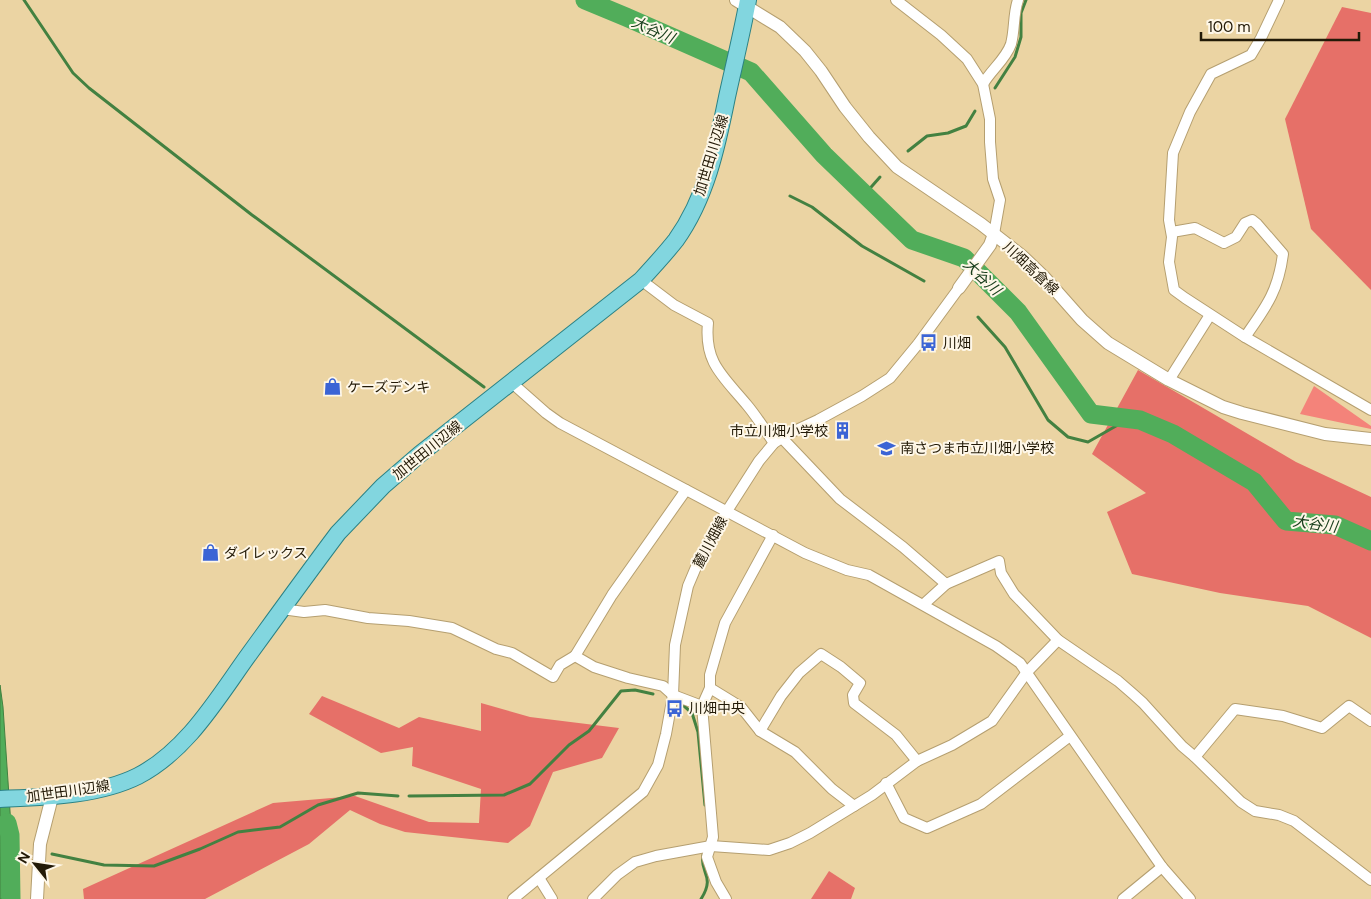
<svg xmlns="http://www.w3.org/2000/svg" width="1371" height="899" viewBox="0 0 1371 899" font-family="'DM Sans','Noto Sans JP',sans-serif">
  <rect width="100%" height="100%" fill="#ebd4a3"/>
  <!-- green -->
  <path fill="#f4837a" d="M 1314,386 L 1371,426 L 1371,429 L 1300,414 Z"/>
  <!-- forest -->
  <g fill="#e67068">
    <path d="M 1342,7 L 1371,13 L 1371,290 L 1311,229 L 1285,119 Z"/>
    <path d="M 1138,370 L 1296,462 L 1371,497 L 1371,638 L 1308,606 L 1220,593 L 1132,574 L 1107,512 L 1146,493 L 1092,454 Z"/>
    <path d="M 322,696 L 399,728 L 419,717 L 481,731 L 481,703 L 530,717 L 619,728 L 602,758 L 553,772 L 530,826 L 508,843 L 405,832 L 380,824 L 350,810 L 309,844 L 205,899 L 84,899 L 83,889 L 273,803 L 355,796 L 429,822 L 479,823 L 481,789 L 412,766 L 413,747 L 381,753 L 309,714 Z"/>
    <path d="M 829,871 L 855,888 L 851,899 L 811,899 Z"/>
  </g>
  <!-- water -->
  <path fill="#51ad5a" stroke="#438141" d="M 0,685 L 3,707 L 11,826 L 6,899 L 0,899 Z"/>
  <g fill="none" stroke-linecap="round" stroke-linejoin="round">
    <!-- stream -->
    <g stroke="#438141" stroke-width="3">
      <path d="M 24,0 L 73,73 L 89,88 L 252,215 L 484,387"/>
      <path d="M 995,88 L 1015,57 L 1021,37 L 1021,13 L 1026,0"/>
      <path d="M 908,151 L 927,136 L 948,133 L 966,126 L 975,111"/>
      <path d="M 865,194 L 880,177"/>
      <path d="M 790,196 L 812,207 L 862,246 L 924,281"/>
      <path d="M 978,317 L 1005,347 L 1048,420 L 1068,437 L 1088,442 L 1130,418"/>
      <path d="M 684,706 L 692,713 L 698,732 L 705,805"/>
      <path d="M 409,796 L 504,795 L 530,784 L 569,745 L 589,731 L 621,691 L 635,690 L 653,694"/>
      <path d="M 10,854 L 20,854"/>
      <path d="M 52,854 L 104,865 L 154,866 L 200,849 L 238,832 L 280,827 L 318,805 L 358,793 L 398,796"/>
      <path d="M 701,899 C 716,876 699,872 703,855"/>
    </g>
    <!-- river -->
    <g stroke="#51ad5a" stroke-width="19">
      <path d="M 585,0 L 626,17 L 751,72 L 824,155 L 912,240 L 964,258 L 1018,312 L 1091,414 L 1140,420 L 1173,434 L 1254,482 L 1286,521 L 1335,525 L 1371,541"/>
      <path d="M 7,823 L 10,835 L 11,899"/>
    </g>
    <defs>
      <g id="minor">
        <path d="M 896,0 L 941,35 L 967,59 L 983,84 L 990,119 L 990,142 L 993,179 L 1000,200 L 994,234"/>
        <path d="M 1279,0 L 1261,38 L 1251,55 L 1211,74 L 1190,112 L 1173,153 L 1169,220 L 1172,237 L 1169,262 L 1174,290 L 1185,298 L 1245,337 L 1371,410"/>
        <path d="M 983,84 C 991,70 1006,59 1011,44 C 1015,29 1013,14 1018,0"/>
        <path d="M 1172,232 L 1195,228 L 1224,243 L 1236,237 L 1245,223 L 1252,220 L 1257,224 L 1283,254 C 1278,292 1266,307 1245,337"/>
        <path d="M 641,280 L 674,305 L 708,323 C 704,363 723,376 747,405 C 757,417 765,430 774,443"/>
        <path d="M 1169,380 L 1210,315"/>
        <path d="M 512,383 L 546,413 L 560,423 L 805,553 L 847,570 L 869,575 L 996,646 L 1020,663 L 1162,867 L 1190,899"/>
        <path d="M 782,438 L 840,499 L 903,547 L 946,584"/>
        <path d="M 924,604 L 946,584 L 999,561 L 1001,573 L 1014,594 L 1058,640 L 1118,681 L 1133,694 L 1143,703 L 1182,746 L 1195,757 L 1241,802 L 1255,811 L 1279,815 L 1294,821 L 1371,880"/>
        <path d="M 282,609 L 304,612 L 325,610 L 368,618 L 409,621 L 452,628 L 496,649 L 512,653 L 553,677 L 560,665 L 575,656 L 594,667 L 628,678 L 663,686 L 673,695 L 702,706"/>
        <path d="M 575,656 L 612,595 L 686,490"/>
        <path d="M 710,688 L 741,707 L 760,731 L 795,752 L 832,789 L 854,806"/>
        <path d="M 760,731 L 781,696 L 799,673 L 821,654 L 841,667 L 860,683 L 853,695 L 854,703 L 896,735 L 917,761"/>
        <path d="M 1195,757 L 1235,709 L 1283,716 L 1322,728 L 1349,706 L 1371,721"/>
        <path d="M 886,783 L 904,818 L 927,828 L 981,804 L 1070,736"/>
        <path d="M 539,878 L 552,899"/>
        <path d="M 513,899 L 643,792 L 658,765 L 666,734 L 673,695 L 675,645 L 688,586 L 699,560 L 727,511 L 759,461 L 774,443 L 788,434 L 818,420 L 862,396 L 890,378 L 918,344 L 959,288"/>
        <path d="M 593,899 L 617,875 L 635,862 L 656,856 L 711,846 L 769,850 L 790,843 L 810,833 L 872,795 L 917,761 L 952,745 L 992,721 L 1027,672 L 1058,640"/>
        <path d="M 726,899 L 716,882 L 707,857 L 713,837 L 702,706 L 710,688 L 710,675 L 725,623 L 773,535"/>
        <path d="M 1123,899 L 1162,867"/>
      </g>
      <g id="tertiary">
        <path d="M 736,0 L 780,27 L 805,51 L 821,71 L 845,107 L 869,137 L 897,167 L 981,224 L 1022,256 L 1043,276 L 1082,320 L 1108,343 L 1169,380 L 1223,407 L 1242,413 L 1325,434 L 1371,439"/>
        <path d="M 959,288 L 990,245 L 994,234"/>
        <path d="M 37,899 L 40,844 L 52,797"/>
      </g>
      <path id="primary" d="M 0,799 C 44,797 98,796 138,776 C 188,750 218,697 250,653 C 279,613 308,573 338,533 L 383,486 L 420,454 L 641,280 C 653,267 665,254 676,240 C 706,198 717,147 727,97 C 734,65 742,33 748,0"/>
    </defs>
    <!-- minor casing -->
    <use href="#minor" stroke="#b59f70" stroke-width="12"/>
    <!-- tertiary casing -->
    <use href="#tertiary" stroke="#b59f70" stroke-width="14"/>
    <!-- primary casing -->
    <use href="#primary" stroke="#2b8285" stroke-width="18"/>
    <!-- minor -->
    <use href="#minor" stroke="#fff" stroke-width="10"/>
    <!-- tertiary -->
    <use href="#tertiary" stroke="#fff" stroke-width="12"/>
    <!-- primary -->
    <use href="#primary" stroke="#82d6df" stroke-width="16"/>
  </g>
  <!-- icons -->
  <defs>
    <symbol id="bus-bare" viewBox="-9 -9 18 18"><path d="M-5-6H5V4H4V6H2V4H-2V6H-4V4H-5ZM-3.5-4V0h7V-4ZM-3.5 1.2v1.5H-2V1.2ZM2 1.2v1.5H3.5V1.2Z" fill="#3b64d5" stroke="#fef7e8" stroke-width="2.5" paint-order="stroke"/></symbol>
    <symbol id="shop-bare" viewBox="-9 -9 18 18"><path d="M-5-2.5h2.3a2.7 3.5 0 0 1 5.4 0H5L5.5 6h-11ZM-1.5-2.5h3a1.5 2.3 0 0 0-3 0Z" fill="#3b64d5" stroke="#fef7e8" stroke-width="2.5" paint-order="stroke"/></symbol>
    <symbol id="building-bare" viewBox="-9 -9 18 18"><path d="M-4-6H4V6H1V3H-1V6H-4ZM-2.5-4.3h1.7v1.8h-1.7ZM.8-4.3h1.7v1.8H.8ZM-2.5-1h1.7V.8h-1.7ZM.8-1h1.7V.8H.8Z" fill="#3b64d5" stroke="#fef7e8" stroke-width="2.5" paint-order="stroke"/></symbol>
    <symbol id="school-bare" viewBox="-9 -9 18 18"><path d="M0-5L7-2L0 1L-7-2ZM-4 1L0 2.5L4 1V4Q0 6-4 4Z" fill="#3b64d5" stroke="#fef7e8" stroke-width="2.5" paint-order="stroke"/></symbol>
  </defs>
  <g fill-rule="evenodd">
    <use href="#bus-bare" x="916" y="330" width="25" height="25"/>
    <use href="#shop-bare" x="320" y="374" width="25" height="25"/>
    <use href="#building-bare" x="830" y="418" width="25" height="25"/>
    <use href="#school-bare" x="874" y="436" width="25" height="25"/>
    <use href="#shop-bare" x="198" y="540" width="25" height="25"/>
    <use href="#bus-bare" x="662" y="696" width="25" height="25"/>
  </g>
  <g text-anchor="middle" stroke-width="4" stroke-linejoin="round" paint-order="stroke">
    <!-- street labels -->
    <g font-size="14" fill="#231a07" stroke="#fef7e8">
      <text transform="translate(711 155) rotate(-73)" y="5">加世田川辺線</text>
      <text transform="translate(1031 268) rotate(43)" y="5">川畑高倉線</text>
      <text transform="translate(427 450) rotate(-39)" y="5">加世田川辺線</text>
      <text transform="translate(710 542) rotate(-62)" y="5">麓川畑線</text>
      <text transform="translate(68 791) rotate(-8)" y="5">加世田川辺線</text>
    </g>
    <!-- poi labels -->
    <g font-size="14" fill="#231a07" stroke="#fef7e8" text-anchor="start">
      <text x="943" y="348">川畑</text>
      <text x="347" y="392">ケーズデンキ</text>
      <text x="828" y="436" text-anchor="end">市立川畑小学校</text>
      <text x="900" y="453">南さつま市立川畑小学校</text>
      <text x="224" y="558">ダイレックス</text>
      <text x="689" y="713">川畑中央</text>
    </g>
    <!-- water labels -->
    <g font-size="15" font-style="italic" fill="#1b401e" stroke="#fef7e8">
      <text transform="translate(653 30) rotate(24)" y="5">大谷川</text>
      <text transform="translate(982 277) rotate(43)" y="5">大谷川</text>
      <text transform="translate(1315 524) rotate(8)" y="5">大谷川</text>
    </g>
  </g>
  <!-- north arrow -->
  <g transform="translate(35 864) rotate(300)" stroke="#fef7e8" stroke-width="4" paint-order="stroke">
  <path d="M0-4L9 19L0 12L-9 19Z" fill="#231a07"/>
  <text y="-8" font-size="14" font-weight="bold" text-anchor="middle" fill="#231a07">N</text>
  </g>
  <!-- scale -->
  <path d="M1201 32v8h158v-8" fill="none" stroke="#231a07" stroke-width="2.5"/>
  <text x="1208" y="32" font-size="15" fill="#231a07" stroke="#fef7e8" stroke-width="4" paint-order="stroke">100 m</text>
</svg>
